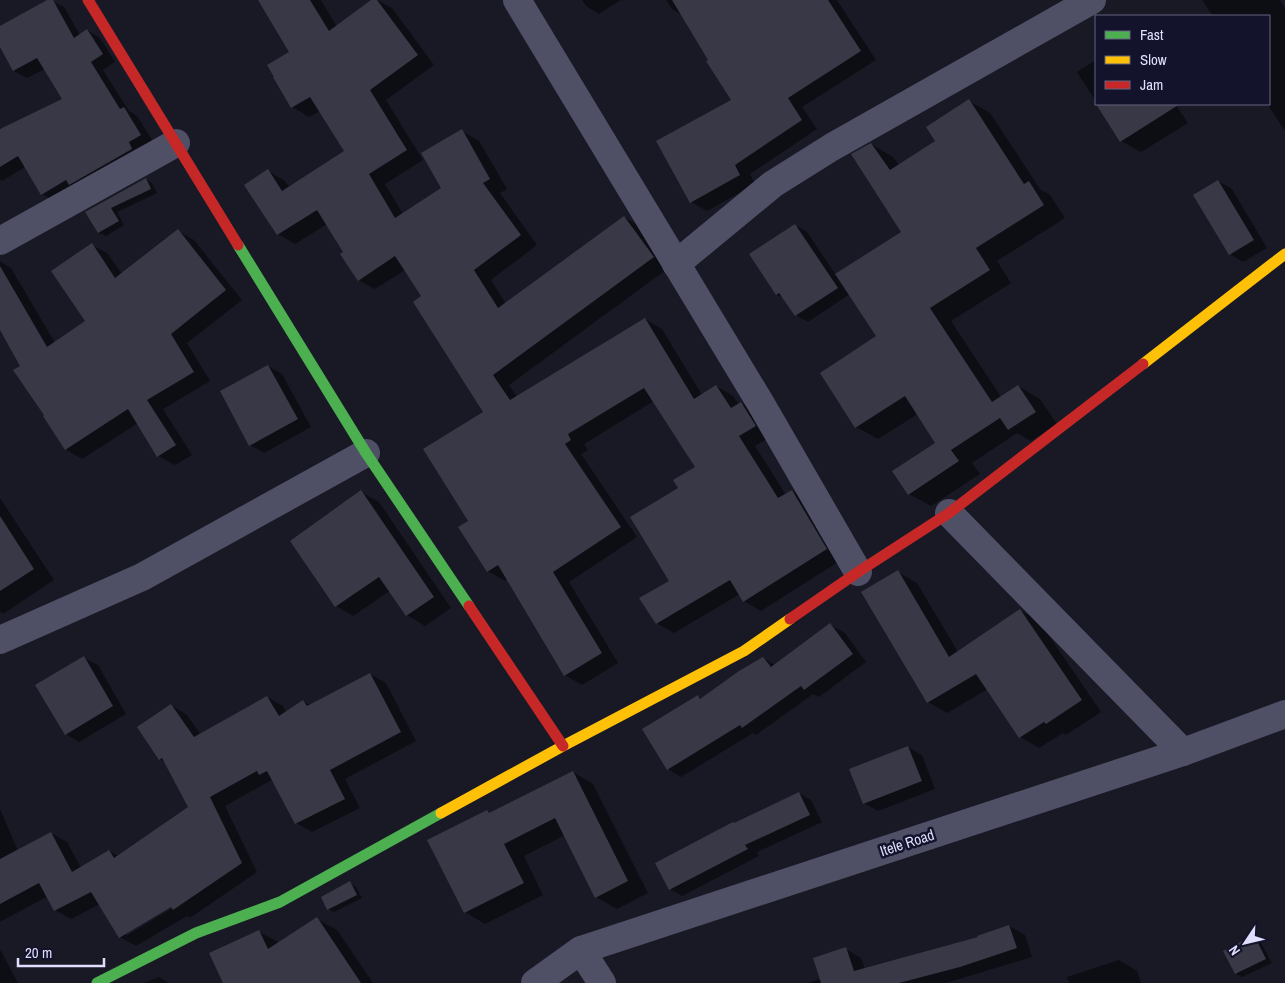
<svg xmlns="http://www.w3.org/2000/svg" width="1285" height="983" viewBox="0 0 1285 983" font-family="'Archivo Narrow',sans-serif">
  <rect width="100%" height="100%" fill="#191926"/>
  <!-- shadow -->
  <g fill="#0007" fill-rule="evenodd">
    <path d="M 50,0 L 64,7 L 80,35 L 87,30 L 100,38 L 115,62 L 103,70 L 129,111 L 137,116 L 154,143 L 55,202 L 42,194 L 25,167 L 2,181 L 0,179 L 0,126 L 2,130 L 64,100 L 45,69 L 27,78 L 14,71 L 0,45 L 0,28 Z"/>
    <path d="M 259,0 L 321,0 L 337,27 L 373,0 L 377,0 L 392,8 L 434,65 L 386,100 L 423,160 L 385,184 L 403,214 L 443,188 L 462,131 L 479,141 L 507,189 L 500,193 L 537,245 L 491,280 L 506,304 L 624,217 L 641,227 L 670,267 L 509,385 L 517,397 L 645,319 L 662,329 L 702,395 L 716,386 L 733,396 L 739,405 L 741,403 L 758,413 L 772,436 L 755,446 L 786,495 L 792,491 L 810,501 L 843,559 L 761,611 L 744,601 L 740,594 L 674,633 L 656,623 L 670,581 L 680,489 L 697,467 L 654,401 L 584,444 L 588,450 L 581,454 L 637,537 L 569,582 L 618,663 L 582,685 L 565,675 L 508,579 L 505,581 L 488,571 L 459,528 L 469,521 L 484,412 L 422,296 L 405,270 L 375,289 L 358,280 L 345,252 L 327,224 L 295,244 L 278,234 L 268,171 L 285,181 L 289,187 L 345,151 L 320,111 L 309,117 L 292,107 L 275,78 L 290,52 Z"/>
    <path d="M 582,0 L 621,0 L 599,14 L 586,6 Z"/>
    <path d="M 666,0 L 837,0 L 876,60 L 802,107 L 817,129 L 750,174 L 755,184 L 707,211 L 691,202 L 733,100 L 683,16 L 672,9 Z"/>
    <path d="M 1202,0 L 1280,0 L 1285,8 L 1285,131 L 1267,104 L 1269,104 L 1269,16 L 1213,16 Z"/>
    <path d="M 1096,60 L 1096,102 L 1077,72 Z"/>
    <path d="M 969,101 L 990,113 L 1040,189 L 1050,195 L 1065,218 L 997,261 L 1011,283 L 951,321 L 1001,397 L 1018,386 L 1040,399 L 1057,424 L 1031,441 L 1017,433 L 972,463 L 980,474 L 931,506 L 909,494 L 937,443 L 918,414 L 878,439 L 856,427 L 878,336 L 850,294 L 808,322 L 796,315 L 785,299 L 776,294 L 795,225 L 807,232 L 836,275 L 903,232 L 871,144 L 893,157 L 899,165 L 936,141 Z"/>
    <path d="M 1097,104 L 1175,104 L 1188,123 L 1141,152 L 1121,141 Z"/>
    <path d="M 146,179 L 152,183 L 157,193 L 117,212 L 124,225 L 106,236 L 99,233 L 87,212 Z"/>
    <path d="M 1218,181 L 1232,189 L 1267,248 L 1243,262 L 1230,254 Z"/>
    <path d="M 178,231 L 194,240 L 242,300 L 187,343 L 210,381 L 163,409 L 192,455 L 175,465 L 158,456 L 138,423 L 82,459 L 65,449 L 46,415 L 22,366 L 0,328 L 0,261 L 11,268 L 55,343 L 87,322 L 92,245 L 108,254 L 122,274 Z"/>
    <path d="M 268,366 L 282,374 L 311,427 L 264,453 L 250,445 Z"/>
    <path d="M 361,492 L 379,502 L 451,608 L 425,626 L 407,615 L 390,591 L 353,616 L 336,606 Z"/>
    <path d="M 0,498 L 54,580 L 3,614 L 0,612 Z"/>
    <path d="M 898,572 L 917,583 L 958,652 L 1020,610 L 1039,621 L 1101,712 L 1066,735 L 1063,733 L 1039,748 L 1020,737 L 988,689 L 947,713 L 928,702 Z"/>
    <path d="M 830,625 L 844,632 L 866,662 L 819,697 L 813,694 L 756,735 L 753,733 L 681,777 L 668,769 L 698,696 L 702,699 L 763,658 L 775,665 Z"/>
    <path d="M 84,658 L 98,665 L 126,714 L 79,742 L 66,734 Z"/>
    <path d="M 370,674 L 386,683 L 416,741 L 345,779 L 360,808 L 312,832 L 296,823 L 274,782 L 272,780 L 225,806 L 257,872 L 190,918 L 187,916 L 136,946 L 120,937 L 100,904 L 71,919 L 55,910 L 48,896 L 0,922 L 0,809 L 18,851 L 51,833 L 67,842 L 81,868 L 109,851 L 118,856 L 190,807 L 165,763 L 160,759 L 171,705 L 187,715 L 201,735 L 267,697 L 283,706 L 286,712 L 303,701 L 310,705 ZM 176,903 L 177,905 L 126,936 L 126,933 Z"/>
    <path d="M 908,747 L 922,755 L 935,789 L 878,811 L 864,803 Z"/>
    <path d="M 573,772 L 593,784 L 648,893 L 617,909 L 596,897 L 565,835 L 524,856 L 543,895 L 485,924 L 465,912 L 487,812 L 491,814 Z"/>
    <path d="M 799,793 L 811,800 L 822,822 L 757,852 L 759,856 L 682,896 L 670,889 L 734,824 Z"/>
    <path d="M 350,883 L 356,887 L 362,898 L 334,912 L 328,909 Z"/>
    <path d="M 317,919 L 337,930 L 373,983 L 225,983 L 259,932 L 280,943 Z"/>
    <path d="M 1009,926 L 1025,935 L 1032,957 L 946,983 L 807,983 L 821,979 L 846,949 L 861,958 L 865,969 L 979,938 Z"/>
    <path d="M 1254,937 L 1260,941 L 1272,963 L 1242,977 L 1236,974 Z"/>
    <path d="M 0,949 L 18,983 L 0,983 Z"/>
    <path d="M 1119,960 L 1137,971 L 1141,983 L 1069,983 L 1067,977 Z"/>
    <path d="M 159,977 L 169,983 L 144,983 Z"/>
  </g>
  <!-- building -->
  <g fill="#383847">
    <path d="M 47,0 L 53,0 L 74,38 L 87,29 L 103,54 L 91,62 L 120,109 L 124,107 L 141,135 L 129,142 L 132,149 L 69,185 L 66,180 L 41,195 L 18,156 L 0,167 L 0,129 L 62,99 L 37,58 L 13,71 L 0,47 L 0,26 Z"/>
    <path d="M 258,0 L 310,0 L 329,31 L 371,0 L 377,0 L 418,55 L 370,90 L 407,150 L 369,174 L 395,218 L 441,188 L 421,153 L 462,129 L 490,179 L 483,183 L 521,235 L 474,270 L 498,308 L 624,216 L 654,257 L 493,375 L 510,400 L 645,318 L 694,399 L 716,385 L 731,408 L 741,402 L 756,426 L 739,436 L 778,498 L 792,490 L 827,549 L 743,602 L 730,580 L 656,624 L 639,598 L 669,581 L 630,517 L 678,488 L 673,480 L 695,467 L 644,388 L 568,434 L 571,440 L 565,444 L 621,527 L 553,572 L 602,653 L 564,676 L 498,565 L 487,572 L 458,527 L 468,521 L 423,449 L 483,412 L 413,302 L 421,296 L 395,256 L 358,281 L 340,254 L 343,252 L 317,210 L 277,235 L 244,185 L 268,169 L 282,191 L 344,151 L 310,97 L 291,108 L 273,77 L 274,77 L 267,65 L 289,52 Z"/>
    <path d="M 672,0 L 828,0 L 861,51 L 788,98 L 802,120 L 735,165 L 740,175 L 690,203 L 656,141 L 731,100 L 706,61 L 708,60 Z"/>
    <path d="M 969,99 L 1024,184 L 1029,181 L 1044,205 L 976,248 L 990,270 L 930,308 L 992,402 L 1018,385 L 1036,412 L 1008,430 L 1000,418 L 951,450 L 959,461 L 908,495 L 892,471 L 935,443 L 905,396 L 855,428 L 820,373 L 876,336 L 835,274 L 901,232 L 851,154 L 871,143 L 890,170 L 935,141 L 926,127 Z"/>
    <path d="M 1096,104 L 1180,104 L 1120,142 Z"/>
    <path d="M 146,178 L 151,189 L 111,208 L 119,221 L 98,233 L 85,212 Z"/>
    <path d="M 1218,180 L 1254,240 L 1229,255 L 1193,195 Z"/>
    <path d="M 795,224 L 838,288 L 795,316 L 779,293 L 776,295 L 749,254 Z"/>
    <path d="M 178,229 L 226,290 L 171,334 L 194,372 L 147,400 L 176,445 L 157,457 L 128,409 L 65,450 L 43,416 L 44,415 L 13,370 L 20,366 L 0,330 L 0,266 L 47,347 L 85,321 L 51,271 L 92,243 L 115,278 Z"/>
    <path d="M 268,365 L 298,419 L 249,446 L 220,391 Z"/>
    <path d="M 361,490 L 434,597 L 406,616 L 379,577 L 335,607 L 290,541 Z"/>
    <path d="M 0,516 L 34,569 L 0,591 Z"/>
    <path d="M 898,570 L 949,657 L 1020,609 L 1082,700 L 1046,724 L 1044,722 L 1019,738 L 976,674 L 927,703 L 861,592 Z"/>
    <path d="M 830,623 L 853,654 L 804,690 L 801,686 L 742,728 L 740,725 L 667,770 L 642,729 L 698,695 L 700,699 L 739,671 L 763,657 L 771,667 Z"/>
    <path d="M 84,656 L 113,706 L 65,735 L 35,685 Z"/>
    <path d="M 370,673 L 401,732 L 330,770 L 345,799 L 295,824 L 267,771 L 259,775 L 257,771 L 210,797 L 242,863 L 173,910 L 171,907 L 119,938 L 91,892 L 54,911 L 39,883 L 0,904 L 0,859 L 51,832 L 72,872 L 109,850 L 114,858 L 188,807 L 162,758 L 159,760 L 137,727 L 171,704 L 194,737 L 267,696 L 279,716 L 303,700 L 307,706 Z"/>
    <path d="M 908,746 L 922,781 L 863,804 L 849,769 Z"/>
    <path d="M 573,771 L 628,881 L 595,898 L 555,818 L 504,844 L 524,883 L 464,913 L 427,840 L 487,810 L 489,813 Z"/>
    <path d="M 799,792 L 810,815 L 745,845 L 748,849 L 669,890 L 655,863 L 733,822 L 734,823 Z"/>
    <path d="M 350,881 L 357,895 L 327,910 L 321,897 Z"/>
    <path d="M 317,917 L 361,983 L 223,983 L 209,953 L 259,930 L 268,949 Z"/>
    <path d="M 1009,925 L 1017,948 L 960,967 L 899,983 L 821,983 L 813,958 L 846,947 L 854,971 L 978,937 L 977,936 Z"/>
    <path d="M 1254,935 L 1266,959 L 1235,974 L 1223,951 Z"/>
  </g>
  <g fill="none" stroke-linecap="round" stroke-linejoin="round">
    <!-- street -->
    <g stroke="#4f5066" stroke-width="28">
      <path d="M 517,0 L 761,404 L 858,572"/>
      <path d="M 0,241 L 176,143"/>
      <path d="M 676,264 L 773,184 L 832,147 L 1092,0"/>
      <path d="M 949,513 L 1183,752"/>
      <path d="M 0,640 L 142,577 L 366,453"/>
      <path d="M 581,950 L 602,983"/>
      <path d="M 535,983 L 581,950 L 1183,752 L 1285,714"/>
    </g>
    <!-- fast -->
    <g stroke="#4caf50" stroke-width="11">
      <path d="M 238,245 L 366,453 L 469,606"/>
      <path d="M 97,983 L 196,933 L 280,902 L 441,813"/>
    </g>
    <!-- slow -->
    <g stroke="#ffc107" stroke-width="11">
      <path d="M 1143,364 L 1285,254"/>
      <path d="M 441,813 L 563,746 L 744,651 L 790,619"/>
    </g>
    <!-- jam -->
    <g stroke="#c62828" stroke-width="11">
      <path d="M 88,0 L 238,245"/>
      <path d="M 469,606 L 563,746"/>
      <path d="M 790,619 L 858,572 L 949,513 L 1143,364"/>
    </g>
  </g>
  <g text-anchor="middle" stroke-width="5" stroke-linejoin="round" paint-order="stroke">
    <!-- street labels -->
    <g font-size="15" fill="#dfdffd" stroke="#14132c">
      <text transform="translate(907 843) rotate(-18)" y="5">Itele Road</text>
    </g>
  </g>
  <!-- legend -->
  <rect x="1095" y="15" width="175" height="90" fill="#14132c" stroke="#656580"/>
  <rect x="1105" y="31" width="25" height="8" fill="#4caf50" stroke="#656580"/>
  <text x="1140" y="40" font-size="15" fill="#dfdffd">Fast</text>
  <rect x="1105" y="56" width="25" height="8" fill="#ffc107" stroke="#656580"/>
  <text x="1140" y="65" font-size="15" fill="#dfdffd">Slow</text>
  <rect x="1105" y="81" width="25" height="8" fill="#c62828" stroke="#656580"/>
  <text x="1140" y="90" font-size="15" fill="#dfdffd">Jam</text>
  <!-- north arrow -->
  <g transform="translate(1245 943) rotate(235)" stroke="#14132c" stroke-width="4" paint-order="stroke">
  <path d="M0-4L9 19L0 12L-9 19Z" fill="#dfdffd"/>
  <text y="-8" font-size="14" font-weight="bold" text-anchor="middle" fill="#dfdffd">N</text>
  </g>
  <!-- scale -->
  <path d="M18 958v8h86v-8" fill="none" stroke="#dfdffd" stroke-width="2.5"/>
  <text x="25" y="958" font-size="15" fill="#dfdffd" stroke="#14132c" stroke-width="4" paint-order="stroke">20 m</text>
</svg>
